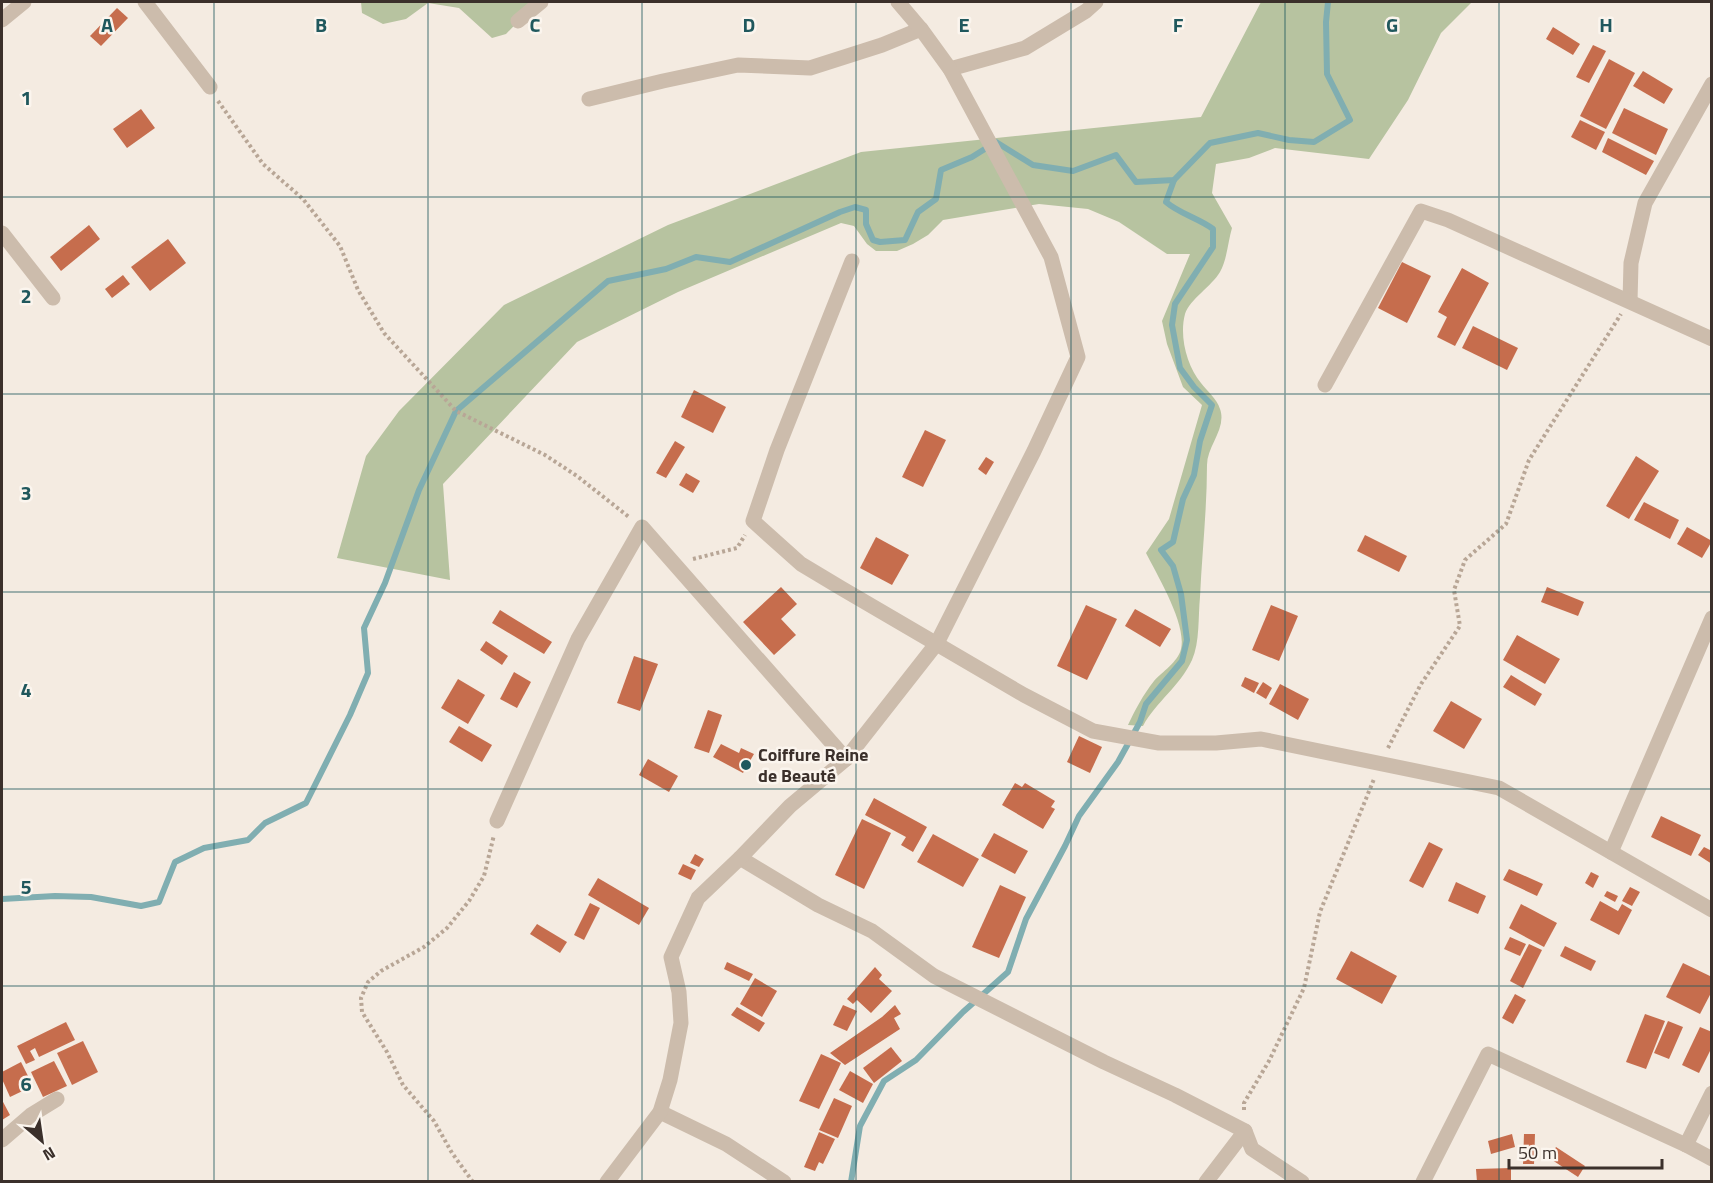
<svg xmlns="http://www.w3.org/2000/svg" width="1713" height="1183" viewBox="0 0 1713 1183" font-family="'Titillium Web',sans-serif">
  <rect width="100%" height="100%" fill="#f4ebe1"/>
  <!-- green -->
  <g fill="#b7c3a0">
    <path d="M 361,2 L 537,2 L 506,34 L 492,38 L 459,8 L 428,3 L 406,19 L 383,24 L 362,13 Z"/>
    <path d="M 1261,2 L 1472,2 L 1441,33 L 1408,100 L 1369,159 L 1275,148 L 1249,158 L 1216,164 L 1212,193 L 1232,228 C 1228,241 1227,260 1220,272 C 1212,286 1190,299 1185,314 C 1179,337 1187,366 1201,383 C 1207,391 1217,399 1220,409 C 1227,428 1207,446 1207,465 C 1207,509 1202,553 1200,597 C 1198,617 1200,642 1192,660 C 1180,686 1156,702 1143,726 L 1128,725 C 1135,710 1143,695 1154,681 C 1162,672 1178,662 1181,649 C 1187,624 1157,575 1146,553 L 1169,519 L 1202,405 L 1183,387 L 1167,344 L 1162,321 L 1190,254 L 1167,254 L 1119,222 L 1088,209 L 1039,204 L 943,220 L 928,235 L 913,244 L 897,251 L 876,251 L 867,244 L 854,226 L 841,223 L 678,292 L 577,342 L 443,484 L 450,580 L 337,558 L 366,456 L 399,411 L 504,305 L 668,225 L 861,152 L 1201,117 Z"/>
  </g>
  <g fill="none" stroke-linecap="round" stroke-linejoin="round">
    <!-- stream -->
    <g stroke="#80aeb1" stroke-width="6">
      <path d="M 2,899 L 55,896 L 91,897 L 141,906 L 159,902 L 175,862 L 204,848 L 248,840 L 265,823 L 306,803 L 350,715 L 368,673 L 364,628 L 385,583 L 419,490 L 456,411 L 608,281 L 666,269 L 696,257 L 730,262 L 840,212 L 855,207 L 866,210 L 866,224 L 873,240 L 880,242 L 905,240 L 918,212 L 936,199 L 941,170 L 972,157 L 996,142 L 1033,165 L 1073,171 L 1116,155 L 1136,182 L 1174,180 L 1210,143 L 1258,133 L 1289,140 L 1314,142 L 1350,120 L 1327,74 L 1326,22 L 1328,2"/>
      <path d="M 851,1182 L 860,1126 L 884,1081 L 916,1060 L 963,1012 L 1008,972 L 1026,919 L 1065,846 L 1079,816 L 1118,762 L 1140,722 L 1146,704 L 1182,661 L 1187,640 L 1181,594 L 1173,566 L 1161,550 L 1173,542 L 1183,499 L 1194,475 L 1200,441 L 1212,405 L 1194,387 L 1180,368 L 1172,325 L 1175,304 L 1213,247 L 1213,229 C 1198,218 1180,214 1166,202 L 1174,180"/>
    </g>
  </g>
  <!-- building -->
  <g fill="#c66d4d">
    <path d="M 117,8 L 128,18 L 101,46 L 90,36 Z"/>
    <path d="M 1553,27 L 1580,44 L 1573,55 L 1546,39 Z"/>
    <path d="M 1593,45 L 1606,51 L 1589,83 L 1576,77 Z"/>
    <path d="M 1609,59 L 1635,73 L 1606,129 L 1580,116 Z"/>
    <path d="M 1643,71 L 1673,89 L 1664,104 L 1633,86 Z"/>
    <path d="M 1624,108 L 1668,129 L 1656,155 L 1612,133 Z"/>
    <path d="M 141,109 L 155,128 L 127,148 L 113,129 Z"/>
    <path d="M 1580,120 L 1605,132 L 1596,150 L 1571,137 Z"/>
    <path d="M 1608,138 L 1654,161 L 1646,175 L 1602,152 Z"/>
    <path d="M 89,225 L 100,239 L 61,271 L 50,257 Z"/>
    <path d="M 168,239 L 186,263 L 150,291 L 131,267 Z"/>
    <path d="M 1402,262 L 1431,276 L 1407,323 L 1378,308 Z"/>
    <path d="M 1462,268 L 1489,283 L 1455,346 L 1437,337 L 1447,317 L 1438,312 Z"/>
    <path d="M 123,275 L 130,284 L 112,298 L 105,289 Z"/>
    <path d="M 1473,326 L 1518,348 L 1507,370 L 1462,348 Z"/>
    <path d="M 694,390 L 726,407 L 713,433 L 681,417 Z"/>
    <path d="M 925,430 L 946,440 L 923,487 L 902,477 Z"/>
    <path d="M 675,441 L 685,447 L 666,478 L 656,473 Z"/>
    <path d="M 1636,456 L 1659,471 L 1629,519 L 1606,506 Z"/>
    <path d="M 986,457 L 994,462 L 986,475 L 978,469 Z"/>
    <path d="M 686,473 L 700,481 L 693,493 L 679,485 Z"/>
    <path d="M 1644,502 L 1679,520 L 1670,539 L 1634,520 Z"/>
    <path d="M 1687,527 L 1712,541 L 1702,558 L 1677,544 Z"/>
    <path d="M 1365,535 L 1407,556 L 1399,572 L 1357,551 Z"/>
    <path d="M 876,537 L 909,555 L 892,585 L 860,568 Z"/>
    <path d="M 781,587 L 797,604 L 781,619 L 796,635 L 774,655 L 743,622 Z"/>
    <path d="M 1547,587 L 1584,602 L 1578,616 L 1541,602 Z"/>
    <path d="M 1086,605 L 1117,619 L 1087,680 L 1057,666 Z"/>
    <path d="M 1271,605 L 1298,616 L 1279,661 L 1252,650 Z"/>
    <path d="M 1135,609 L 1171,629 L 1160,647 L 1125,626 Z"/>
    <path d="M 500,610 L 552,642 L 544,654 L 492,623 Z"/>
    <path d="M 1517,635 L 1560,659 L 1545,684 L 1503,660 Z"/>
    <path d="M 486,641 L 508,656 L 502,665 L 480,650 Z"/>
    <path d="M 634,656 L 658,664 L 640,711 L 617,703 Z"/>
    <path d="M 514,672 L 531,682 L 517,708 L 500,699 Z"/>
    <path d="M 1511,675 L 1542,694 L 1535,706 L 1503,687 Z"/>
    <path d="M 1245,677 L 1259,683 L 1254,693 L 1241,686 Z"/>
    <path d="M 458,679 L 485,695 L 468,724 L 441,708 Z"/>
    <path d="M 1263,682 L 1272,688 L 1266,699 L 1256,693 Z"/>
    <path d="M 1280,684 L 1309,699 L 1298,720 L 1269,704 Z"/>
    <path d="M 1451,701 L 1482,719 L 1464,749 L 1433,731 Z"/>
    <path d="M 708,710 L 722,715 L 709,753 L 694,748 Z"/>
    <path d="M 459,726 L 492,745 L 482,762 L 449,742 Z"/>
    <path d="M 1079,736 L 1102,747 L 1090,773 L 1067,762 Z"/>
    <path d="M 721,744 L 739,753 L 741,748 L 754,754 L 743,773 L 713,757 Z"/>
    <path d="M 648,759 L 678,776 L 669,792 L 639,775 Z"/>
    <path d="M 1015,783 L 1022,787 L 1025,783 L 1055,801 L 1051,807 L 1055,809 L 1043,829 L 1002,805 Z"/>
    <path d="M 874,798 L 927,827 L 913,852 L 901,845 L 906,837 L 865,815 Z"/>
    <path d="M 1661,816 L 1701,835 L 1691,856 L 1651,837 Z"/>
    <path d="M 862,819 L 891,833 L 864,889 L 835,875 Z"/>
    <path d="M 994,833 L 1028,851 L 1015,874 L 981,856 Z"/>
    <path d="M 933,834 L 979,859 L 963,887 L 917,862 Z"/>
    <path d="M 1429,842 L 1443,849 L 1423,888 L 1409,881 Z"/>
    <path d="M 1704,847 L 1712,851 L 1712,864 L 1698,855 Z"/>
    <path d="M 695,854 L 704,859 L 699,867 L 690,863 Z"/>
    <path d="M 683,864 L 696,870 L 691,880 L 678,874 Z"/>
    <path d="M 1509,869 L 1543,884 L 1537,896 L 1503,880 Z"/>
    <path d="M 1591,872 L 1599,876 L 1593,888 L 1585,883 Z"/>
    <path d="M 598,878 L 649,908 L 639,925 L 588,895 Z"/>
    <path d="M 1456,882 L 1486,896 L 1478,914 L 1448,901 Z"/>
    <path d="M 1000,885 L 1026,897 L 999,958 L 972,947 Z"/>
    <path d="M 1630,887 L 1640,892 L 1632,906 L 1622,901 Z"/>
    <path d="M 1607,891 L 1618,896 L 1615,902 L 1604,896 Z"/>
    <path d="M 1600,901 L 1618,911 L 1622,904 L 1632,910 L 1619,935 L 1590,920 Z"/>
    <path d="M 590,903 L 600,908 L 584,940 L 574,935 Z"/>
    <path d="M 1521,904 L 1557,923 L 1544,947 L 1509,928 Z"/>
    <path d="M 537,924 L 567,942 L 560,953 L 530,934 Z"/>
    <path d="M 1510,937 L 1526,944 L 1520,956 L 1504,949 Z"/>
    <path d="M 1529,944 L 1542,950 L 1523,988 L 1510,981 Z"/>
    <path d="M 1565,946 L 1596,961 L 1591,971 L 1560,956 Z"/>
    <path d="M 1351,951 L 1397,976 L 1382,1004 L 1336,979 Z"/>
    <path d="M 727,962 L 753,974 L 749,981 L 724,969 Z"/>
    <path d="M 1683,963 L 1712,977 L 1712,991 L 1700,1014 L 1666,997 Z"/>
    <path d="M 875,967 L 882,975 L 879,979 L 892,991 L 871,1013 L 857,1000 L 853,1004 L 847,999 Z"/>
    <path d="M 755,978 L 777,991 L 762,1017 L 740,1004 Z"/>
    <path d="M 1515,994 L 1526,1000 L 1513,1024 L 1502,1018 Z"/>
    <path d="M 843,1005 L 857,1011 L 847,1031 L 833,1025 Z"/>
    <path d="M 895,1005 L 901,1014 L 894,1018 L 900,1029 L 845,1065 L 830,1053 L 882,1017 Z"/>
    <path d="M 737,1007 L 765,1023 L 759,1032 L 731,1015 Z"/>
    <path d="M 1645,1014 L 1665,1021 L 1646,1069 L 1626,1062 Z"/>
    <path d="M 1668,1021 L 1683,1027 L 1669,1059 L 1654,1053 Z"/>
    <path d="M 66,1022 L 75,1040 L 39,1057 L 35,1048 L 30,1051 L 35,1060 L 26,1064 L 17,1046 Z"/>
    <path d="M 1700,1027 L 1712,1032 L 1712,1047 L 1699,1073 L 1682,1065 Z"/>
    <path d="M 83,1041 L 98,1072 L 72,1085 L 57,1053 Z"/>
    <path d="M 891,1047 L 902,1061 L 874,1083 L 863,1068 Z"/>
    <path d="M 821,1054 L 841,1063 L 819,1109 L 799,1101 Z"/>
    <path d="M 54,1061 L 67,1086 L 43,1097 L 31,1072 Z"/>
    <path d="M 21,1062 L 33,1086 L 10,1097 L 2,1079 L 2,1072 Z"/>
    <path d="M 850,1071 L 873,1084 L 863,1103 L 839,1090 Z"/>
    <path d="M 834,1098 L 852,1106 L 838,1138 L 819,1130 Z"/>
    <path d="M 2,1100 L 10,1115 L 2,1120 Z"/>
    <path d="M 819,1132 L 835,1139 L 823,1164 L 819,1162 L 815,1171 L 804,1167 Z"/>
    <path d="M 1512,1134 L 1515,1147 L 1491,1154 L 1488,1141 Z"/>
    <path d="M 1524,1134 L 1535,1134 L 1534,1164 L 1523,1164 Z"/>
    <path d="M 1556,1147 L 1585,1166 L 1578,1177 L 1549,1158 Z"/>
    <path d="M 1511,1168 L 1511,1182 L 1477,1182 L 1476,1169 Z"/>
  </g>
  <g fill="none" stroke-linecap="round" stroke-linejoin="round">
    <!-- path -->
    <g stroke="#b8a696" stroke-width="4" stroke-dasharray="3 3" stroke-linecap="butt">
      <path d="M 218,101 L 263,164 L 303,199 L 340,246 L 358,290 L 384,333 L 456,411 L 545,455 L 577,476 L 629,517"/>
      <path d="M 693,559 L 737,548 L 745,535"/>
      <path d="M 1388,748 L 1421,684 L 1460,626 L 1454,590 L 1465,560 L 1506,524 L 1529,460 L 1621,314"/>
      <path d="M 1244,1110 L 1244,1103 L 1269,1061 L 1304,988 L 1320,912 L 1374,779"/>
      <path d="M 473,1182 L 452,1153 L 434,1121 L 403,1085 L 387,1052 L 362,1012 L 361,998 L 368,982 L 381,971 L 424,947 L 447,928 L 469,901 L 484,876 L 494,835"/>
    </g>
    <!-- street -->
    <g stroke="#ccbcac" stroke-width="15">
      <path d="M 145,2 L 210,87"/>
      <path d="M 2,20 L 24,2"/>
      <path d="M 518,21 L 541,2"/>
      <path d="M 950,69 L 1025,48 L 1086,11 L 1096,2"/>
      <path d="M 589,99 L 663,81 L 738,65 L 810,68 L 882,45 L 921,29"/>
      <path d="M 2,233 L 53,298"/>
      <path d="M 852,261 L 777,450 L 753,521 L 801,564 L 841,588 L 1024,695 L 1093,731 L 1159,743 L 1216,743 L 1261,739 L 1499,788 L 1712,910"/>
      <path d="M 1630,301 L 1631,263 L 1645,203 L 1712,84"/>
      <path d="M 1325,385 L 1421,211 L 1448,220 L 1712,339"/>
      <path d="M 497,821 L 578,639 L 642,527 L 846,759"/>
      <path d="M 1611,852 L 1712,618"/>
      <path d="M 740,858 L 818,905 L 872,931 L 934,976 L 1104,1062 L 1175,1095 L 1245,1131 L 1252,1149 L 1302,1182"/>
      <path d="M 660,1112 L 726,1144 L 784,1182"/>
      <path d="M 2,1140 L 31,1115 L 57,1099"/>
      <path d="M 1686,1145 L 1712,1093"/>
      <path d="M 607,1182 L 660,1112 L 670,1080 L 681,1023 L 679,992 L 671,957 L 698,898 L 740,858 L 790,806 L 846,759 L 937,643 L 1034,451 L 1078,357 L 1051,257 L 950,69 L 921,29 L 898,2"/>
      <path d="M 1206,1182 L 1245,1131"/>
      <path d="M 1423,1182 L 1488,1054 L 1686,1145 L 1712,1159"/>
    </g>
  </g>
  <!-- grid -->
  <path fill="none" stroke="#20585d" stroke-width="1.5" stroke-opacity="0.55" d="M 214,2 L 214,1182M 428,2 L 428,1182M 642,2 L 642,1182M 856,2 L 856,1182M 1071,2 L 1071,1182M 1285,2 L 1285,1182M 1499,2 L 1499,1182M 2,197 L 1712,197M 2,394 L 1712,394M 2,592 L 1712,592M 2,789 L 1712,789M 2,986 L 1712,986"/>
  <!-- markers -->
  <circle fill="#20585d" stroke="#fbf5ee" stroke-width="2" cx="746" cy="765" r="6"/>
  <g text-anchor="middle" stroke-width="5" stroke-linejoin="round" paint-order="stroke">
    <!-- poi labels -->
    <g font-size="18" font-weight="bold" fill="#3b302b" stroke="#fbf5ee" text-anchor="start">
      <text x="758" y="761">Coiffure Reine<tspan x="758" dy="21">de Beauté</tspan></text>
    </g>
  </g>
  <g font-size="20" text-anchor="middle" font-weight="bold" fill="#20585d" stroke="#fbf5ee" stroke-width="5" stroke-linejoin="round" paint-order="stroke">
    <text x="107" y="32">A</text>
    <text x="321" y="32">B</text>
    <text x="535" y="32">C</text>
    <text x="749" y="32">D</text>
    <text x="964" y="32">E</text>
    <text x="1178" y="32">F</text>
    <text x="1392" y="32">G</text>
    <text x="1606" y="32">H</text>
    <text x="26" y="105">1</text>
    <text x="26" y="303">2</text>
    <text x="26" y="500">3</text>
    <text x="26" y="697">4</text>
    <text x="26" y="894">5</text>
    <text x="26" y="1091">6</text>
  </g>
  <!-- border -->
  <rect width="1713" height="1183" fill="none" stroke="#3b302b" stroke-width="6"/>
  <!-- north arrow -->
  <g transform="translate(42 1141) rotate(151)" stroke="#fbf5ee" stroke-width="4.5" paint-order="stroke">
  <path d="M0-4.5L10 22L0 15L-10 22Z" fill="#3b302b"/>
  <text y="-9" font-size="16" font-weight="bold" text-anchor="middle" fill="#3b302b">N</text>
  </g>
  <!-- scale -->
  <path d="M1509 1159v9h153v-9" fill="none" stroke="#3b302b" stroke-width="3"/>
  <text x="1518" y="1159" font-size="18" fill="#3b302b" stroke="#fbf5ee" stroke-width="4.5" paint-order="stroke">50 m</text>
</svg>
